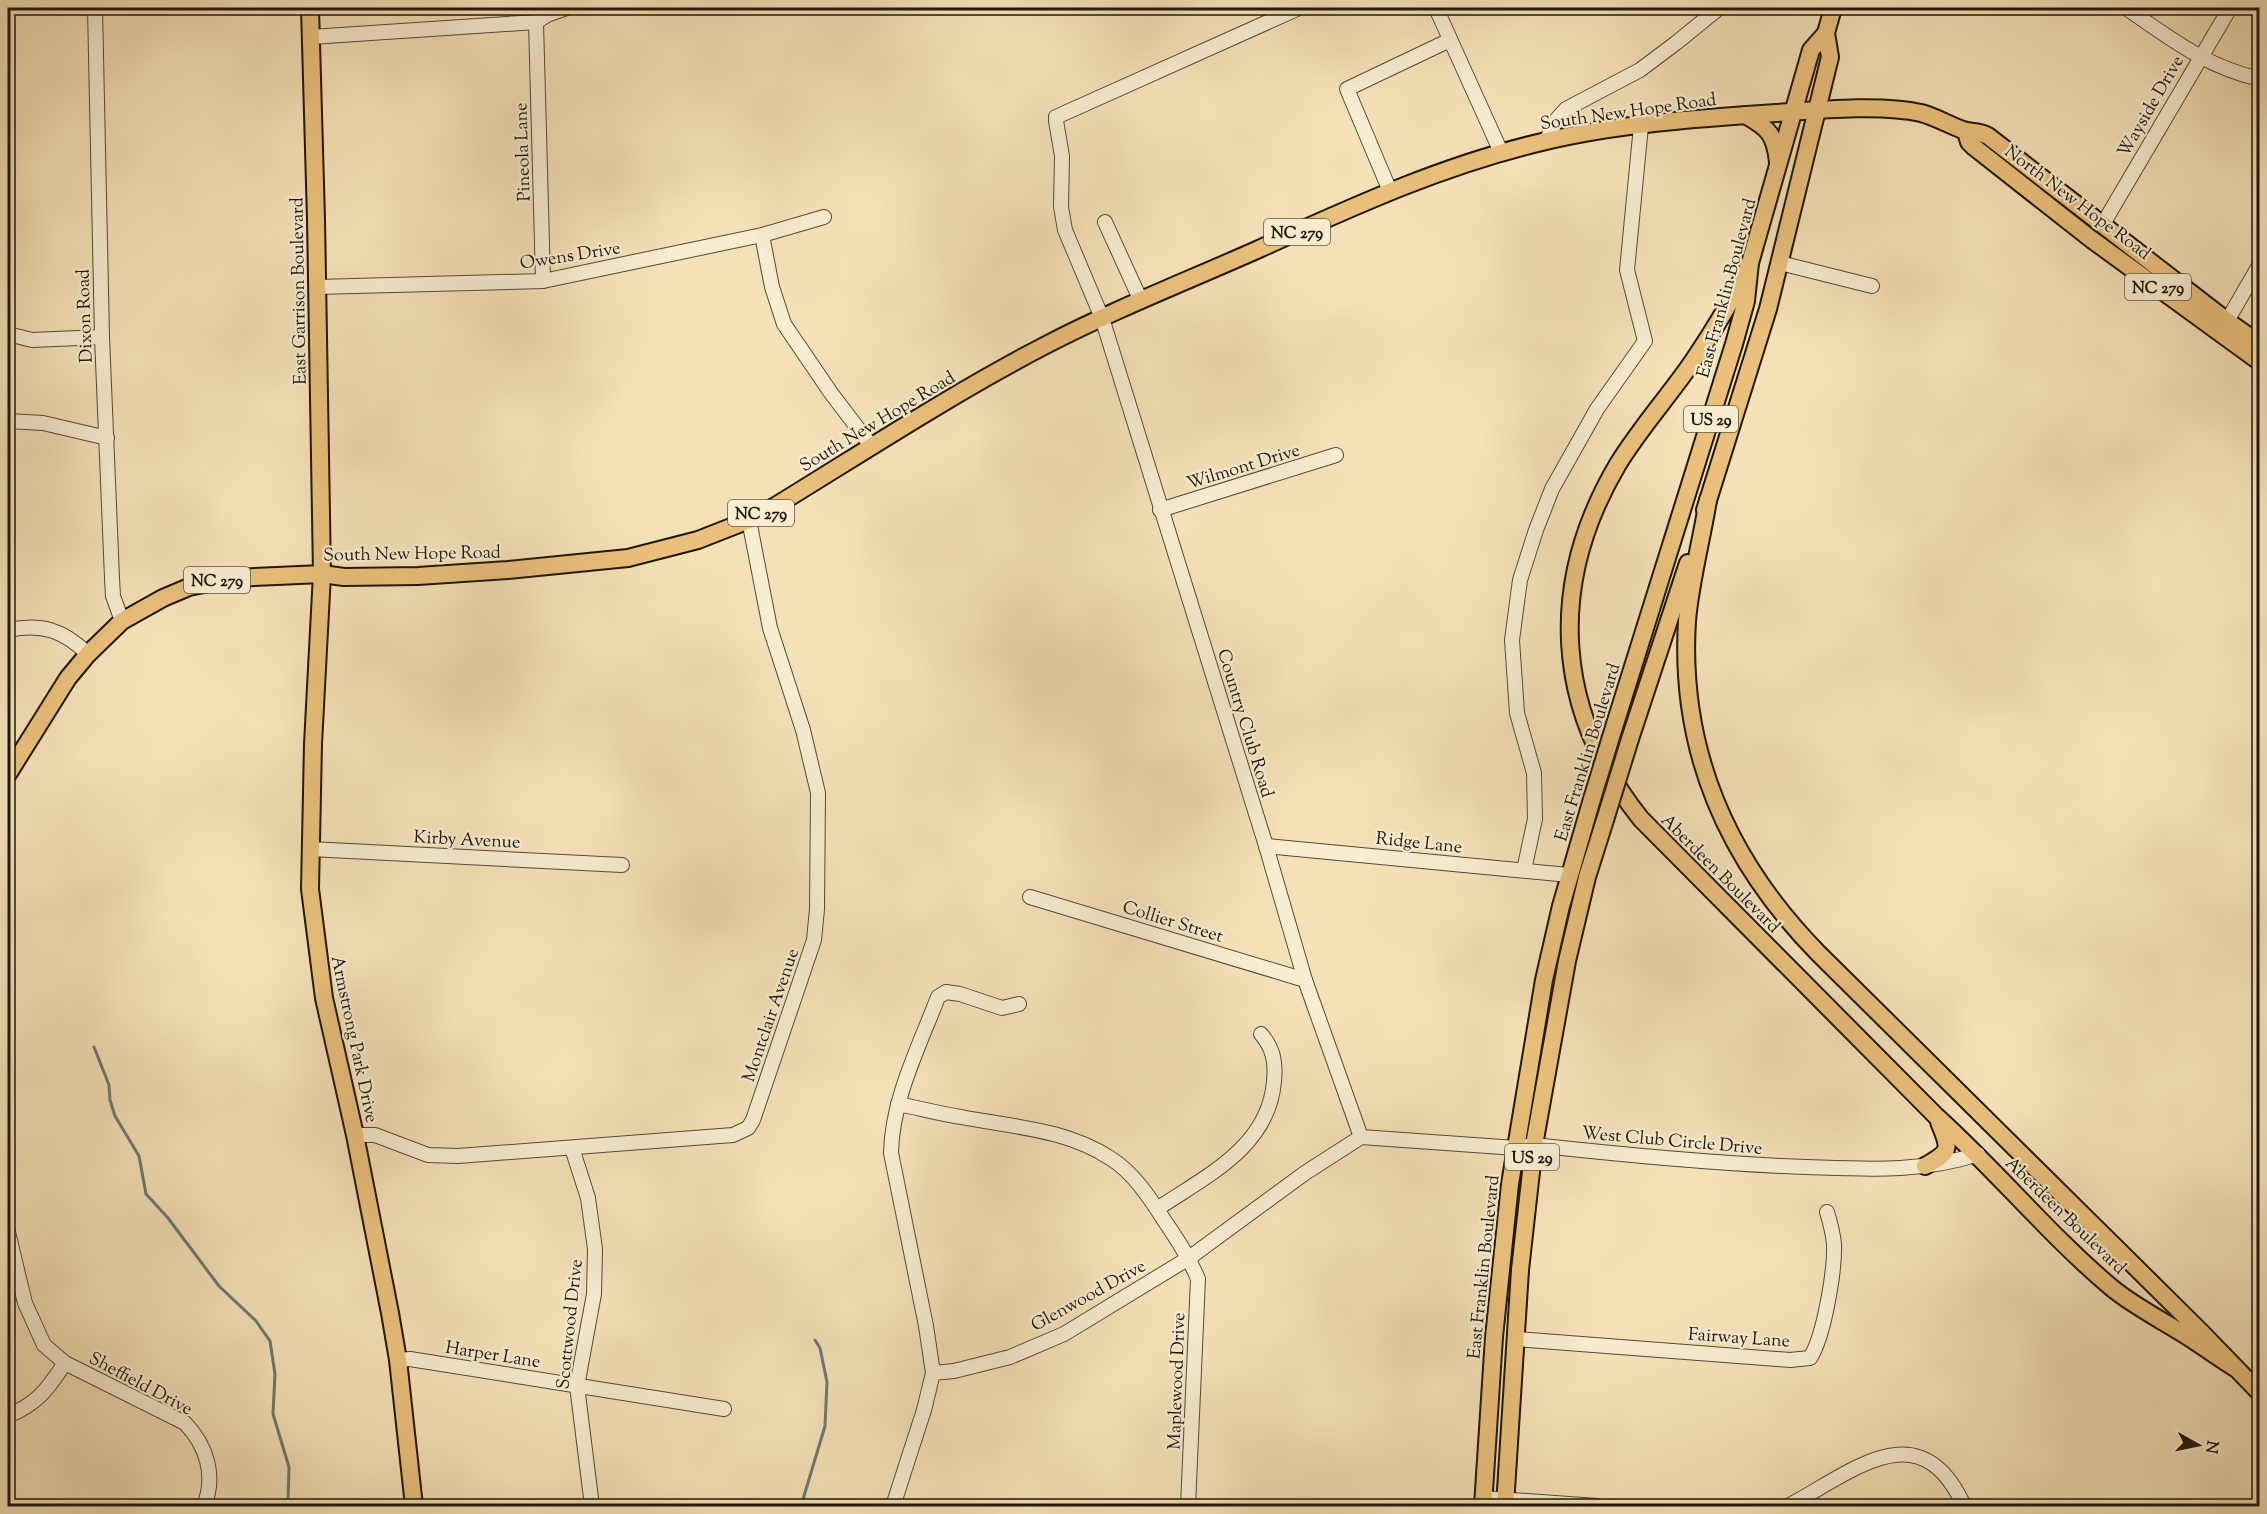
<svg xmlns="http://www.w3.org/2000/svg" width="2267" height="1514" viewBox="0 0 2267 1514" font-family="'Sorts Mill Goudy',serif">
  <rect width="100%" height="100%" fill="#f5e1b8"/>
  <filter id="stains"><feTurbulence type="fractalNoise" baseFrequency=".00333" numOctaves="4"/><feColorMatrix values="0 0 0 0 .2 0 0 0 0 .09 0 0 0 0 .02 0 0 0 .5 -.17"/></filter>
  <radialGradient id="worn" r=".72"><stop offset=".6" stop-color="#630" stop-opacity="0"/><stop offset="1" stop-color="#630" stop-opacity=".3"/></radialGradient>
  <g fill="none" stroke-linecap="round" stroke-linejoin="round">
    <!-- stream -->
    <g stroke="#6c7973" stroke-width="3">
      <path d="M 94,1047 L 109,1085 L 110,1100 L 115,1116 L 139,1156 L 146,1194 L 168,1218 L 219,1286 L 256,1321 L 270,1341 L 275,1374 L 273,1414 L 289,1467 L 288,1499 L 279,1506"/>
      <path d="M 801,1506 L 825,1426 L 827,1382 L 820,1348 L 815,1340"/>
    </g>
    <defs>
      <g id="minor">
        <path d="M 95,8 L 102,337 L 112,578 L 113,596 L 122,621"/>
        <path d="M 1299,8 L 1056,117 L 1056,121 L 1062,156 L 1061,207 L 1065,230 L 1102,318 L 1266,846 L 1305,980 L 1361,1137"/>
        <path d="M 1436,8 L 1501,152"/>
        <path d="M 2126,8 C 2170,38 2206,67 2260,79"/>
        <path d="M 536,22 L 543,281"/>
        <path d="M 311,37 L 536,22 L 547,15 L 567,8"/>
        <path d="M 1546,141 L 1557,119 L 1566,109 L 1640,70 L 1676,43 L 1719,8"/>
        <path d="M 1390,191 L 1347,89 L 1450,40"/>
        <path d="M 1105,222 L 1141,301"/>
        <path d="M 2103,224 L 2230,8"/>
        <path d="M 762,235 L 772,287 L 784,324 L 831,393 L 872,447"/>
        <path d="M 1780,263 L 1872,286"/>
        <path d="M 317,287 L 543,281 L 762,235 L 824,217"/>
        <path d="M 2227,321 L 2260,264"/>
        <path d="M 8,334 L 32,340 L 102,337"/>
        <path d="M 8,421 L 43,423 L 107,438"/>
        <path d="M 1160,510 L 1336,455"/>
        <path d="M 8,630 C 42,623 63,630 88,654"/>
        <path d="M 1266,846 L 1569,875"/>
        <path d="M 310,849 L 622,865"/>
        <path d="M 1524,870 L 1535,819 L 1534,773 L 1517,713 L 1512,640 L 1520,580 L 1536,530 L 1552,489 L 1597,409 L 1645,341 L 1627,270 L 1641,126"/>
        <path d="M 1030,897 L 1305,980"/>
        <path d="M 898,1104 C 919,1108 940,1114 961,1117 C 1013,1127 1065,1129 1110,1158 C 1133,1172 1150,1198 1164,1220 C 1177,1239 1189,1257 1198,1279 L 1188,1506"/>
        <path d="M 355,1135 L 375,1135 L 428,1155 L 458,1156 L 733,1135 L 748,1128 L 753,1120 L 814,940 L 817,909 L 818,793 L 803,730 L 770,628 L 749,520"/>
        <path d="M 1361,1137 L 1516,1148 L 1534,1145 C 1625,1155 1715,1164 1807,1167 C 1865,1169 1922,1173 1978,1154"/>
        <path d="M 572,1148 L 588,1198 L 595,1249 L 594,1294 L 577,1386 L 592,1506"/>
        <path d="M 1157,1209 C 1206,1176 1269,1147 1274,1081 C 1276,1062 1273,1048 1261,1034"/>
        <path d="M 8,1232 L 25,1303 L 44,1345 L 65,1363 L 185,1423 C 207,1446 216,1476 204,1506"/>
        <path d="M 1516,1339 L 1790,1360 L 1810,1358 C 1824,1337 1835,1270 1834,1244 C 1833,1233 1830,1222 1827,1212"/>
        <path d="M 398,1360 L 410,1359 L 724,1409"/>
        <path d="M 933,1373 L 926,1326 L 891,1153 C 892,1099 919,1047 938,997 L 946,992 L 960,994 L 1002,1008 L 1019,1004"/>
        <path d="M 8,1416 C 38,1403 47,1390 65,1363"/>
        <path d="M 1483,1498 L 1597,1506"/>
        <path d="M 893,1506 L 924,1410 L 933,1373 L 954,1371 L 1010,1357 L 1064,1334 L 1189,1258 L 1305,1173 L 1361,1137"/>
        <path d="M 1788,1506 C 1851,1473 1920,1409 1964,1506"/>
      </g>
      <g id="major">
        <path d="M 310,8 L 316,219 L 322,574 L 313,744 L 310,889 L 324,998 L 355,1135 L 390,1313 L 398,1360 L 414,1506"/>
        <path d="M 1745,115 C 1769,128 1775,135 1778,162"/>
        <path d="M 1966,132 L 1969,142 L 1974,147 L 2091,239 L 2260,362"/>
        <path d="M 1750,263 C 1734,297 1714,330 1693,361 C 1669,396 1640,428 1618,464 C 1547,584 1554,710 1641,819 L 1936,1116 C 1997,1171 2049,1235 2112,1288 C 2134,1306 2158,1318 2182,1333 C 2200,1344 2217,1357 2235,1368"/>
        <path d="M 1708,500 C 1702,538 1690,583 1687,621 C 1679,751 1728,861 1818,953 L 2200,1331 L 2260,1393"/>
        <path d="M 1705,510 L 1768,309 L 1830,57 L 1826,33 L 1833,8"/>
        <path d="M 1615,724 L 1734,344 L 1746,301 L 1750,263 L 1811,50 L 1826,33"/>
        <path d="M 1630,739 L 1688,563"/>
        <path d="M 8,774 L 68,678 L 88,654 L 122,621 L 163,598 L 189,587 L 234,578 L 322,574 L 344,577 L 418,576 L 508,570 L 628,558 L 698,540 L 749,520 L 772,508 C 862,453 950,395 1044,346 C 1113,310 1187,281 1259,249 C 1352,207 1443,165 1542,142 C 1615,124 1701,118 1776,113 C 1818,110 1881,104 1921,113 C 1936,117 1949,125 1963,130 C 1972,133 1979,131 1988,136 L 2227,321 L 2260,344"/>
        <path d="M 1925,1166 C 1952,1151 1950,1149 1939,1122"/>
        <path d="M 1483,1506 L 1494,1337 L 1510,1184 L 1544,980 L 1561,906 L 1592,799"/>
        <path d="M 1505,1506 L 1520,1270 L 1534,1145 L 1567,961 L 1587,877 L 1605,820"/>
      </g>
    </defs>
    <!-- minor casing -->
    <use href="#minor" stroke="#544936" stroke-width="16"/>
    <!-- major casing -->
    <use href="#major" stroke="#1f160a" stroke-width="20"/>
    <!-- minor -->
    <use href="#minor" stroke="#f8ecd1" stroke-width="14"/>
    <!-- major -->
    <use href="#major" stroke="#eac07c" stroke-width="16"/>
    <defs>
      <g id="major-bridge">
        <path d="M 1592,799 L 1615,724"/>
        <path d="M 1605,820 L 1630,739"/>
      </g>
    </defs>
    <!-- major-bridge casing -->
    <use href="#major-bridge" stroke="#1f160a" stroke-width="20" stroke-linecap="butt"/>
    <!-- major-bridge -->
    <use href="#major-bridge" stroke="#eac07c" stroke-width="16"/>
  </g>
  <g text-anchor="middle" stroke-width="4.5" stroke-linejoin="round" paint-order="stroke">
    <!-- shield labels -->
    <g fill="#f8ecd1" stroke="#605646" stroke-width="1.5">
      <rect x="1264" y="219" width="66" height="26" rx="4.5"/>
      <rect x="2125" y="274" width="66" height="26" rx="4.5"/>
      <rect x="1684" y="406" width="54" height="26" rx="4.5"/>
      <rect x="728" y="500" width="66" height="26" rx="4.5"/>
      <rect x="184" y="567" width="66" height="26" rx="4.5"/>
      <rect x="1505" y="1144" width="54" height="26" rx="4.5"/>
    </g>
    <g font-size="16" font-weight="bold" fill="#1f160a">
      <text x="1297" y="238">NC 279</text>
      <text x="2158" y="293">NC 279</text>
      <text x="1711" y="425">US 29</text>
      <text x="761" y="519">NC 279</text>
      <text x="217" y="586">NC 279</text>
      <text x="1532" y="1163">US 29</text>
    </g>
    <!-- street labels -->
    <g font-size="18" fill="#1f160a" stroke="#f8ecd1">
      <text transform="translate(2150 106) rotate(-60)" y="6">Wayside Drive</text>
      <text transform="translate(1628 111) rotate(-8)" y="6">South New Hope Road</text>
      <text transform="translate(522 152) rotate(-92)" y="6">Pineola Lane</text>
      <text transform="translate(2078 202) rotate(37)" y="6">North New Hope Road</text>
      <text transform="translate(570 255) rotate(-9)" y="6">Owens Drive</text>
      <text transform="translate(1726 288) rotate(-75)" y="6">East Franklin Boulevard</text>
      <text transform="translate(298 291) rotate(-91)" y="6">East Garrison Boulevard</text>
      <text transform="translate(84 316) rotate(-92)" y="6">Dixon Road</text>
      <text transform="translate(877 421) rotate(-31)" y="6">South New Hope Road</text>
      <text transform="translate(1243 466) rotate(-17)" y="6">Wilmont Drive</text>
      <text transform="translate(412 553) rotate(-1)" y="6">South New Hope Road</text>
      <text transform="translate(1246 723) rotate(73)" y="6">Country Club Road</text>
      <text transform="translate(1587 752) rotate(-73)" y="6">East Franklin Boulevard</text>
      <text transform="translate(467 839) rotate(3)" y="6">Kirby Avenue</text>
      <text transform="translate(1419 842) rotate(6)" y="6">Ridge Lane</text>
      <text transform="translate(1721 873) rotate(45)" y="6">Aberdeen Boulevard</text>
      <text transform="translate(1173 921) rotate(17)" y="6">Collier Street</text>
      <text transform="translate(770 1015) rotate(-71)" y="6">Montclair Avenue</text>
      <text transform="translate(355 1039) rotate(78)" y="6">Armstrong Park Drive</text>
      <text transform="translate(1672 1140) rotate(5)" y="6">West Club Circle Drive</text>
      <text transform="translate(2066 1215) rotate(44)" y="6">Aberdeen Boulevard</text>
      <text transform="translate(1483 1267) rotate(-84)" y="6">East Franklin Boulevard</text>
      <text transform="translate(1088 1295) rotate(-29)" y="6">Glenwood Drive</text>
      <text transform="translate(569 1324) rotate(-84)" y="6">Scottwood Drive</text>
      <text transform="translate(1739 1337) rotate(4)" y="6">Fairway Lane</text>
      <text transform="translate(493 1354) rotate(9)" y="6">Harper Lane</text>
      <text transform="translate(1176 1381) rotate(-88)" y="6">Maplewood Drive</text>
      <text transform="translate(141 1383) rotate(28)" y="6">Sheffield Drive</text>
    </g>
  </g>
  <!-- margin -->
  <rect width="2267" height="1514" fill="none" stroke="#f5e1b8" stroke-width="30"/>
  <rect x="9" y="9" width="2249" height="1496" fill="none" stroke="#1f160a" stroke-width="3"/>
  <rect x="15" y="15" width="2237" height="1484" fill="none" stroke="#1f160a" stroke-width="1.5"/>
  <!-- north arrow -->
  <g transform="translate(2198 1445) rotate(99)" stroke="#f8ecd1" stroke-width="4.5" paint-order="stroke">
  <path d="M0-4.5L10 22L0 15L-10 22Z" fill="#1f160a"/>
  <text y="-9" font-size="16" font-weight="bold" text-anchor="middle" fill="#1f160a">N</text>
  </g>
  <rect width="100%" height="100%" filter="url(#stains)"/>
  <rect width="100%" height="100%" fill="url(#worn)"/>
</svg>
